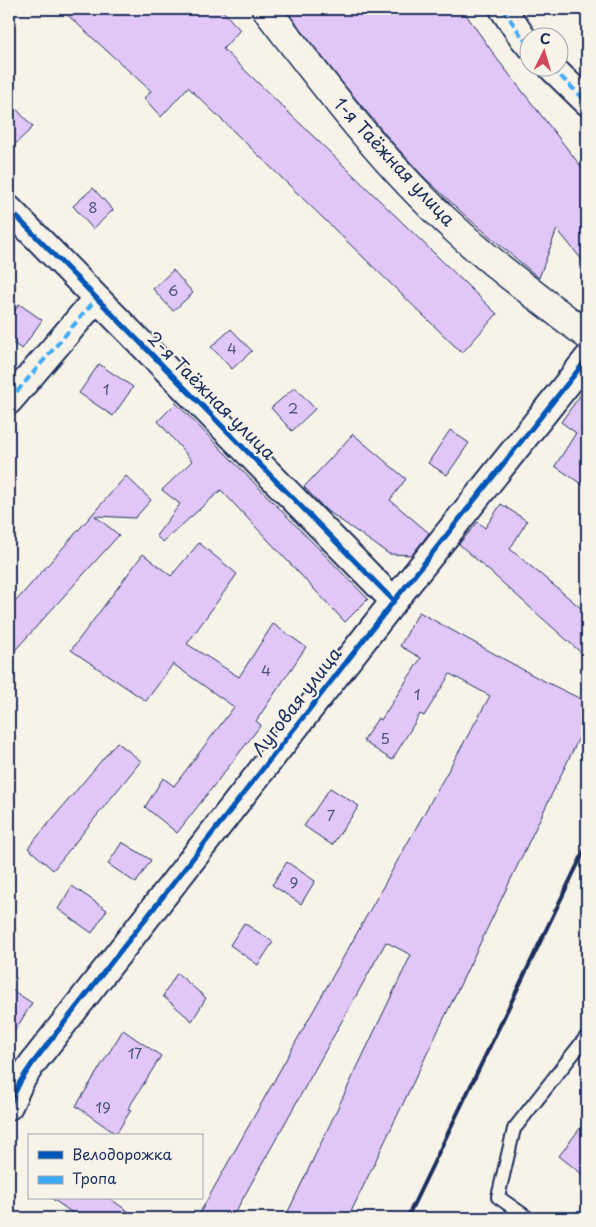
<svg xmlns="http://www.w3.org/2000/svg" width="596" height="1227" viewBox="0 0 596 1227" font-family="'Playpen Sans',sans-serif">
  <rect width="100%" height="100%" fill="#f7f3e8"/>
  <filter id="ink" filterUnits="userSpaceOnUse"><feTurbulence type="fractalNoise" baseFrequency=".02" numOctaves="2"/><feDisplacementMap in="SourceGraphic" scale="10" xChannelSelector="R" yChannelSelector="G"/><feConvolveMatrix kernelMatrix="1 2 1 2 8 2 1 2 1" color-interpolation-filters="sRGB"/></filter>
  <g filter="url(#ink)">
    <!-- building -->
    <g fill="#e1c7f7" stroke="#1b2f5e">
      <path d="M 61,9 L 221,9 L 240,30 L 223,49 L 497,314 L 462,353 L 188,87 L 161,117 L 144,98 L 151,91 Z"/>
      <path d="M 285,9 L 462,9 L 498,60 L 587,174 L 587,266 L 557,229 L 539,278 L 468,218 L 423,176 L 392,142 L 345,86 Z"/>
      <path d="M 9,101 L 33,127 L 9,150 Z"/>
      <path d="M 93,188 L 113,210 L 93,229 L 73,206 Z"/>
      <path d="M 173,270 L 193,293 L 173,311 L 153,289 Z"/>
      <path d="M 19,304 L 42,320 L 22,349 L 9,341 L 9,319 Z"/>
      <path d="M 231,329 L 252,351 L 232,369 L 211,347 Z"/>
      <path d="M 99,364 L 133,387 L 113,416 L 79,393 Z"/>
      <path d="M 587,386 L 587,488 L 555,466 L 576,433 L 561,422 Z"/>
      <path d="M 295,387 L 315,409 L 292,431 L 271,408 Z"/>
      <path d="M 176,403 L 368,599 L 345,622 L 221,490 L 163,542 L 156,536 L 180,504 L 162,490 L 192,461 L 158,421 Z"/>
      <path d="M 450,430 L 469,443 L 447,475 L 428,463 Z"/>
      <path d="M 353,434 L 406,479 L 390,500 L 429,533 L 412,555 L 389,554 L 326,510 L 304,487 Z"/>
      <path d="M 126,476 L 151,500 L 135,518 L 95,516 L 119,535 L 9,657 L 9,609 Z"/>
      <path d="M 501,504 L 527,521 L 510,549 L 587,613 L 587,658 L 459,544 L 478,522 L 485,528 Z"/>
      <path d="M 199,543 L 237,574 L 187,644 L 239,677 L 273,624 L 306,647 L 256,721 L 261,725 L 177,833 L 145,807 L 163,778 L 174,786 L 234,707 L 173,664 L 146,701 L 71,650 L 143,554 L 171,576 Z"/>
      <path d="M 419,612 L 538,678 L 587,702 L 587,721 L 348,1218 L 285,1218 L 411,955 L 386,942 L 232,1218 L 197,1218 L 490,696 L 450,674 L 424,716 L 420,714 L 392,760 L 363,741 L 378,718 L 381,720 L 421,658 L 400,646 Z"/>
      <path d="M 117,742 L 141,761 L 53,870 L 28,848 Z"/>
      <path d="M 330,788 L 359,806 L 332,845 L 304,826 Z"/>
      <path d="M 122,842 L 151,860 L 136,883 L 108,864 Z"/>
      <path d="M 287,862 L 315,881 L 301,904 L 272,885 Z"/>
      <path d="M 72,886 L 107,910 L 92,933 L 58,909 Z"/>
      <path d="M 244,923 L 273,942 L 258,965 L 230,945 Z"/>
      <path d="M 177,973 L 206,998 L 192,1021 L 163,996 Z"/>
      <path d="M 9,988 L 32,1003 L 9,1040 Z"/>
      <path d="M 123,1030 L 161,1056 L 128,1109 L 131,1110 L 116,1134 L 76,1106 Z"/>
      <path d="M 587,1119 L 587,1178 L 559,1156 Z"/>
      <path d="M 51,1198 L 109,1198 L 138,1218 L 80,1218 Z"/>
    </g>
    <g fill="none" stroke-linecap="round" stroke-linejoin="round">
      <defs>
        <path id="lane" d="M 528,1218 L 498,1197 L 514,1129 L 587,1036"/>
        <g id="street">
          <path d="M 503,9 L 523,38 L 528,44"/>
          <path d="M 552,68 L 587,102"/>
          <path d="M 9,209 L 394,601"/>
          <path d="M 9,401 L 96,299"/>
          <path d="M 9,1106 L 20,1082 L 32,1064 L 394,601 L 587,359"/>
        </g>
        <path id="secondary" d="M 266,9 C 325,86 384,165 456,230 C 497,268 543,301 587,335"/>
      </defs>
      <!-- lane casing -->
      <use href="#lane" stroke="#1b2f5e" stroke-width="16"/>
      <!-- street casing -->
      <use href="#street" stroke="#1b2f5e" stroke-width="30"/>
      <!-- secondary casing -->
      <use href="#secondary" stroke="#1b2f5e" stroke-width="31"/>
      <!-- lane -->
      <use href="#lane" stroke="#f7f3e8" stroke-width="12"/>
      <!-- street -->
      <use href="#street" stroke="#f7f3e8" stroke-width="26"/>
      <!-- secondary -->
      <use href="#secondary" stroke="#f7f3e8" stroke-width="28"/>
      <!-- rail -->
      <path stroke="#1b2f5e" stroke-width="4" d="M 407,1218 L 587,845"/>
      <!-- quiet -->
      <g stroke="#3fa9f5" stroke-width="4" stroke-dasharray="8 4" stroke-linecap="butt">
        <path d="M 503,9 L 523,38 L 528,44"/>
        <path d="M 552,68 L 587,102"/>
        <path d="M 9,401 L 96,299"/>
      </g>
      <defs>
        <g id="cycleway">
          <path d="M 9,209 L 394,601"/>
          <path d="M 9,1106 L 20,1082 L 32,1064 L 394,601 L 587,359"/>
        </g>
      </defs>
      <!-- cycleway casing -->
      <use href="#cycleway" stroke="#f7f3e8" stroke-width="8"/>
      <!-- cycleway -->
      <use href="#cycleway" stroke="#0057b8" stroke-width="5"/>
    </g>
  </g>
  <g text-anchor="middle" stroke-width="4.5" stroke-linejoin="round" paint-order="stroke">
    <!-- number labels -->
    <g font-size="15" fill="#4c5584">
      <text x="93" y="213">8</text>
      <text x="173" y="296">6</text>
      <text x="232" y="354">4</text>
      <text x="106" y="395">1</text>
      <text x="293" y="414">2</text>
      <text x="266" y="676">4</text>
      <text x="417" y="700">1</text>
      <text x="385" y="744">5</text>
      <text x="331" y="821">7</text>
      <text x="294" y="888">9</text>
      <text x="135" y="1059">17</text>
      <text x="103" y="1113">19</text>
    </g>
    <!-- street labels -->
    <g font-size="18" fill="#1b2f5e" stroke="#f7f3e8">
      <text transform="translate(394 162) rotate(47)" y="6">1-я Таёжная улица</text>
      <text transform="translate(211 396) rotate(45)" y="6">2-я Таёжная улица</text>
      <text transform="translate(297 702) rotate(-52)" y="6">Луговая улица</text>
    </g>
  </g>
  <!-- margin -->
  <rect width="596" height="1227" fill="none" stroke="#f7f3e8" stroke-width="30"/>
  <rect x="15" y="15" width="566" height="1197" fill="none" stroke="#1b2f5e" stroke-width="2" filter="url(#ink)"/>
  <!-- legend -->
  <rect x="28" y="1134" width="175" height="65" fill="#f7f3e8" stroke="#9fa5b1"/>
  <rect x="38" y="1151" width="25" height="8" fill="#0057b8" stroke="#9fa5b1"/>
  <text x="72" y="1160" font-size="15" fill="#1b2f5e">Велодорожка</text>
  <rect x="38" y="1176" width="25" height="8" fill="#3fa9f5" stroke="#9fa5b1"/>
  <text x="72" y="1184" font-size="15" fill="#1b2f5e">Тропа</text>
  <!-- north arrow -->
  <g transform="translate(544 52) rotate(5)"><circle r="24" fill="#f7f3e8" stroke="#9fa5b1"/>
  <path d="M0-4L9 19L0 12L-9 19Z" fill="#d1495b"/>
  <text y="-8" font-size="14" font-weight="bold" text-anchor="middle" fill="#1b2f5e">С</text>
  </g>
</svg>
